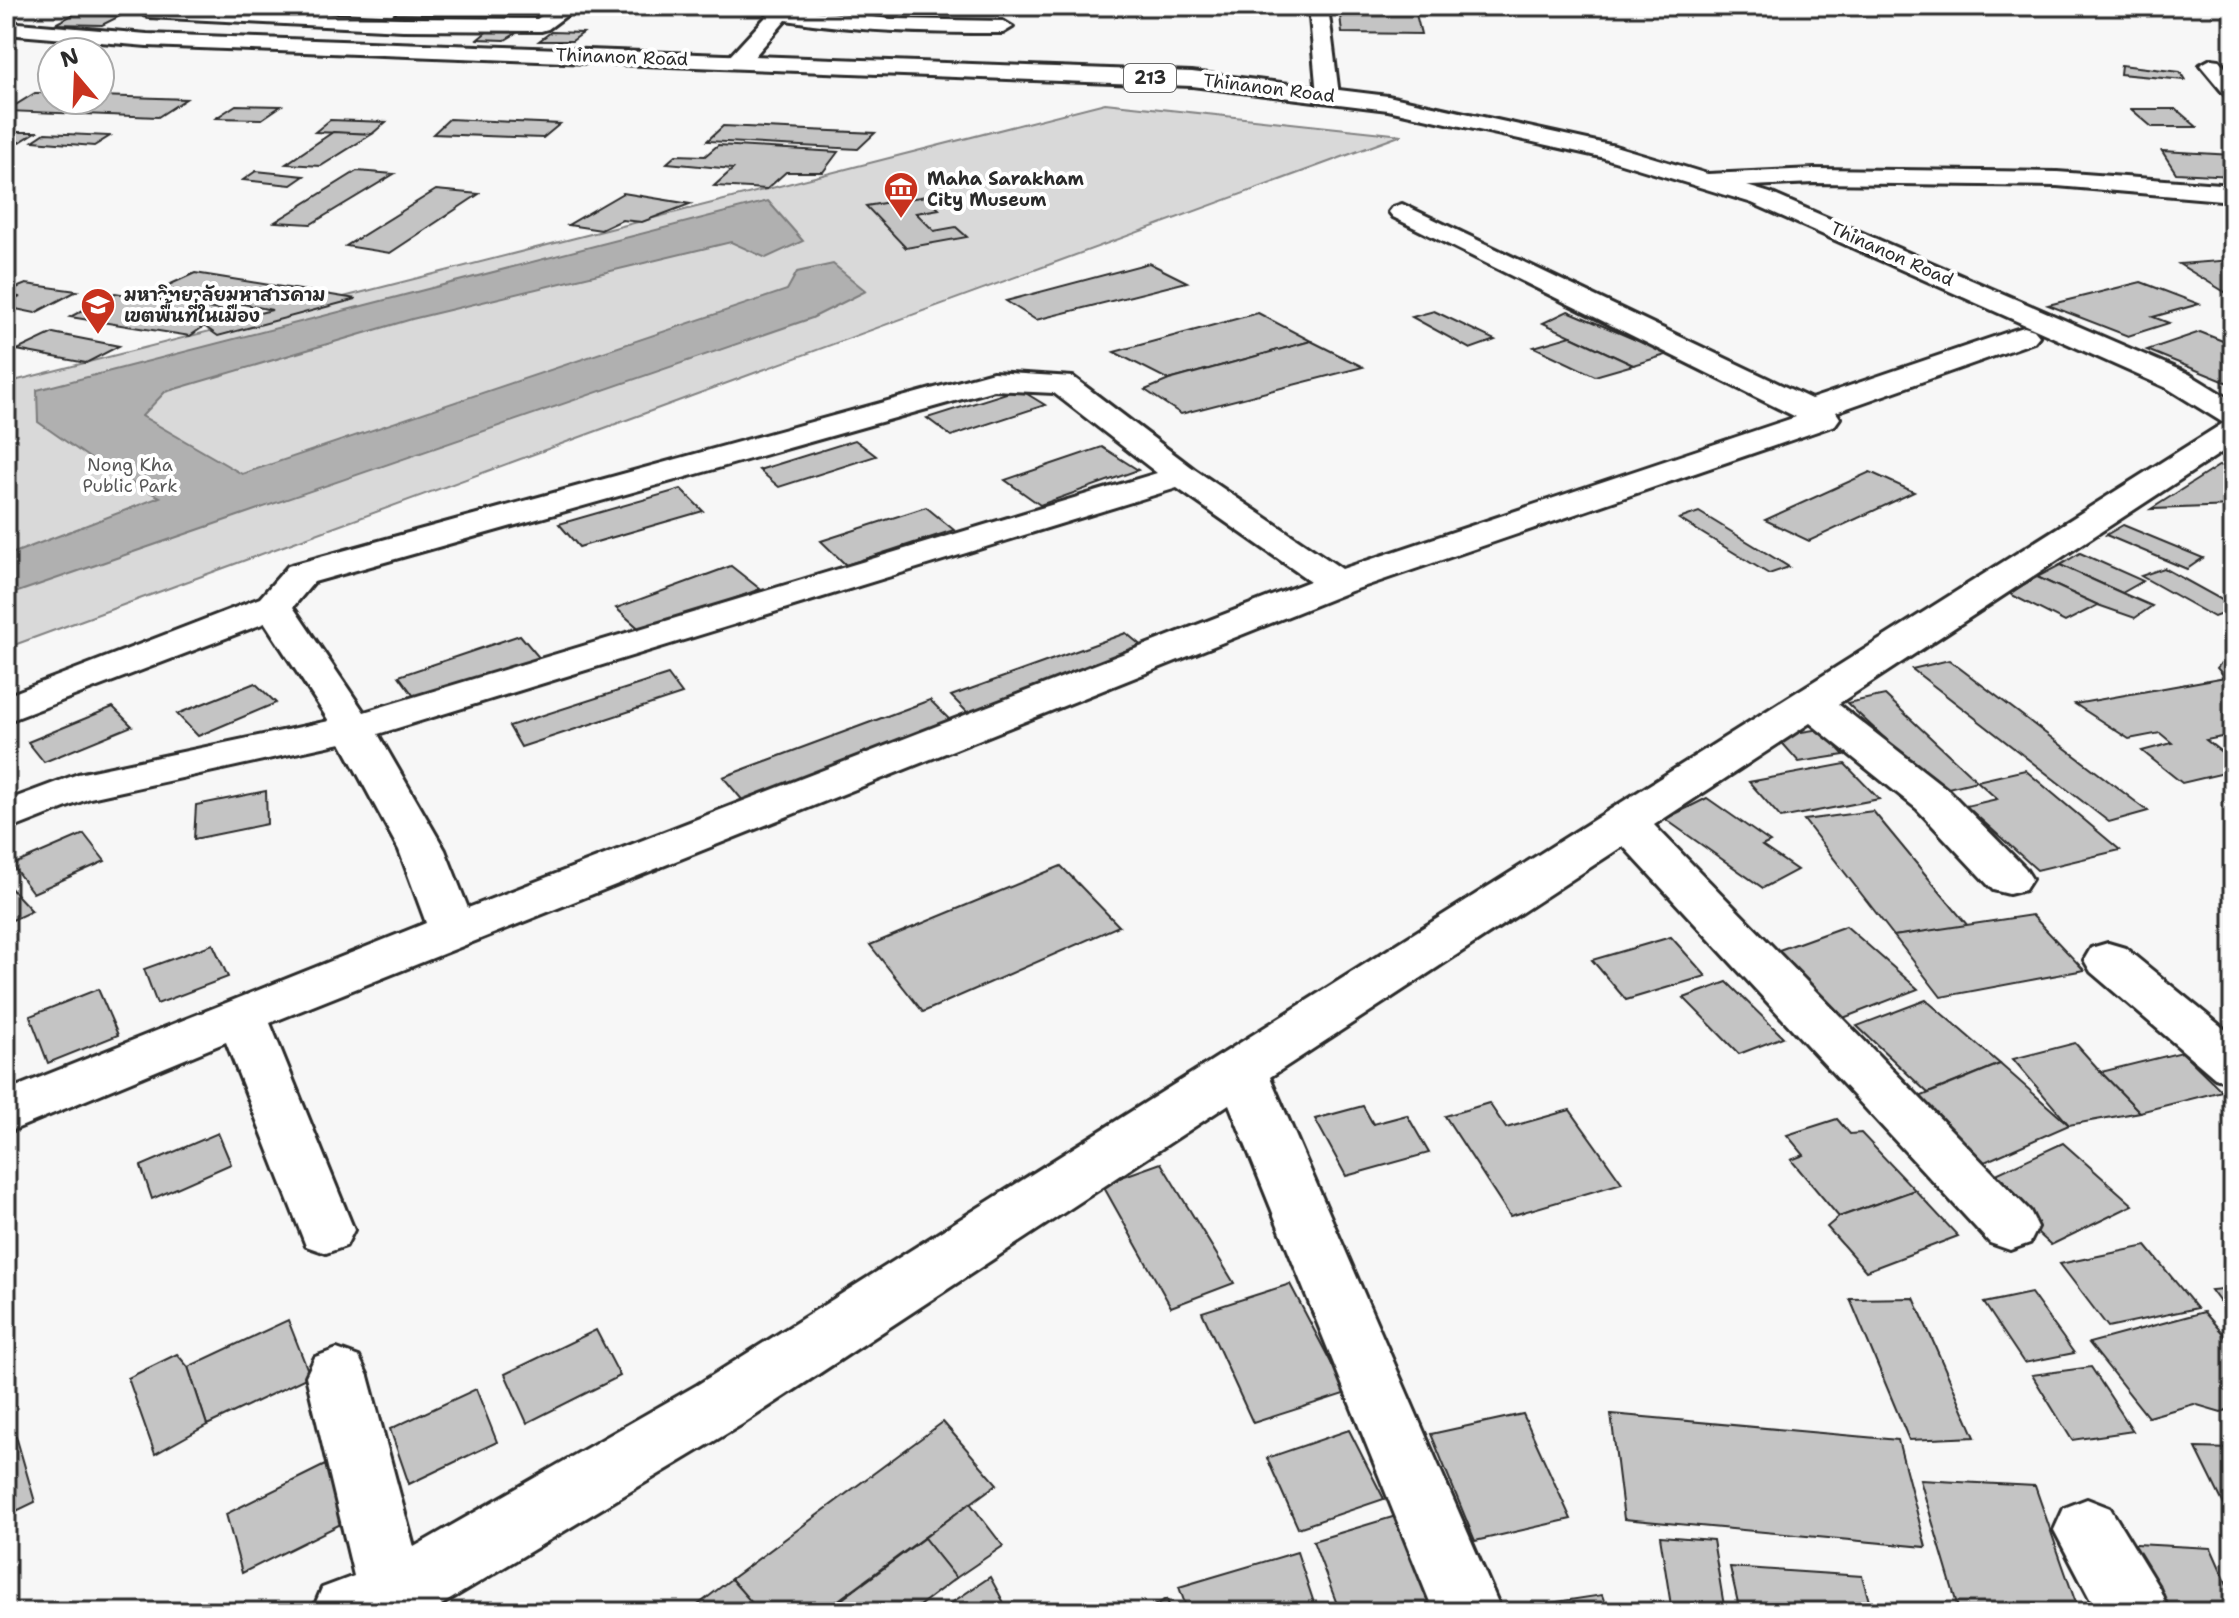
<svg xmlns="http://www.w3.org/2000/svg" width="2239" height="1618" viewBox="0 0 2239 1618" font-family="'Shantell Sans','Playpen Sans Thai',sans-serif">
  <rect width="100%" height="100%" fill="#f7f7f7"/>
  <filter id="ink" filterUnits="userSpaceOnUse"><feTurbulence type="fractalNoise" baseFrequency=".0125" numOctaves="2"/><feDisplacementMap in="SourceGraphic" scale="16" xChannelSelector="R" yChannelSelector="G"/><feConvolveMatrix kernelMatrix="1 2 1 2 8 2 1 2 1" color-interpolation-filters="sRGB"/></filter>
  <g filter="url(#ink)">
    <!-- green -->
    <path fill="#d9d9d9" stroke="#828282" stroke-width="2" d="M 1105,103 L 1402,135 L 6,648 L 6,383 Z"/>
    <!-- water -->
    <path fill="#b0b0b0" stroke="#7b7b7b" stroke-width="2" d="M 768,201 L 803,241 L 766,258 L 731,242 L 412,319 L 165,392 L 142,416 L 242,474 L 787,290 L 797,272 L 833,264 L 866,291 L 812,318 L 6,596 L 6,556 L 160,497 L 111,473 L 38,422 L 37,390 Z"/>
    <!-- building -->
    <g fill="#c4c4c4" stroke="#2b2b2b" stroke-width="2">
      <path d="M 403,6 L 445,6 L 433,15 L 394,14 Z"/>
      <path d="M 582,6 L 613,6 L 603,14 L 572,12 Z"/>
      <path d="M 857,6 L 875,6 L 944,10 L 932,22 L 846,18 Z"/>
      <path d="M 1339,6 L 1414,6 L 1421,34 L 1342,33 Z"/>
      <path d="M 76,13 L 120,16 L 102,25 L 55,24 Z"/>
      <path d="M 489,30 L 520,31 L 505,40 L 478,39 Z"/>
      <path d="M 551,32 L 583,33 L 572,41 L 539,41 Z"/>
      <path d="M 2121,65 L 2180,72 L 2185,80 L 2120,74 Z"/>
      <path d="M 35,93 L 52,93 L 52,100 L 100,100 L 100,96 L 186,99 L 158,117 L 6,111 Z"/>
      <path d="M 236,105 L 281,106 L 262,119 L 216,118 Z"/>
      <path d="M 2131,109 L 2176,109 L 2197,127 L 2152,127 Z"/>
      <path d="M 449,119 L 560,124 L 543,138 L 433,134 Z"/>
      <path d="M 330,120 L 386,122 L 372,134 L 315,132 Z"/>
      <path d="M 723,126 L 875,133 L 858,149 L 707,141 Z"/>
      <path d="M 6,132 L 36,132 L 20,142 L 6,142 Z"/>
      <path d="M 333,132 L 372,134 L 321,166 L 286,164 Z"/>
      <path d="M 45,133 L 110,136 L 94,146 L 33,141 Z"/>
      <path d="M 718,145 L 838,152 L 823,172 L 786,172 L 767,189 L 714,186 L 733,169 L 667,163 L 676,155 L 705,156 Z"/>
      <path d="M 2162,151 L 2233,155 L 2233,176 L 2176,173 Z"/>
      <path d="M 256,171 L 304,176 L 291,185 L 243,180 Z"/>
      <path d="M 357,171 L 394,174 L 311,224 L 275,222 Z"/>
      <path d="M 436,190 L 479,194 L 390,253 L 346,246 Z"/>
      <path d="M 623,193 L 690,204 L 642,222 L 622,220 L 601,230 L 568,225 Z"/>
      <path d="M 926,196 L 939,209 L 916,213 L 934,231 L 956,227 L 967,237 L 906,248 L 866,206 Z"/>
      <path d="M 2233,260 L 2233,297 L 2179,264 Z"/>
      <path d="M 1149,263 L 1187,282 L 1036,320 L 1006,301 Z"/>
      <path d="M 195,273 L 356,299 L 218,336 L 204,326 L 272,310 L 162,288 Z"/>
      <path d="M 2141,282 L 2199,304 L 2153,317 L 2169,323 L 2128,336 L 2048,305 Z"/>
      <path d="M 26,284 L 77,291 L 35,313 L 6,307 L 6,303 L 20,297 L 6,296 L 6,292 Z"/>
      <path d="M 115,293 L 226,311 L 190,336 L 70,317 Z"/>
      <path d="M 1434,311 L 1495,340 L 1470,349 L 1412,317 Z"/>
      <path d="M 1568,311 L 1669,354 L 1633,365 L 1543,323 Z"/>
      <path d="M 1258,313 L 1311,341 L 1169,380 L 1114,352 Z"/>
      <path d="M 2200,332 L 2233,345 L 2233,385 L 2147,350 Z"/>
      <path d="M 53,333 L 119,346 L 86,363 L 17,350 Z"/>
      <path d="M 1571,336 L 1633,365 L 1595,376 L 1534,347 Z"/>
      <path d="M 1311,341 L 1363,367 L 1181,414 L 1145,390 L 1169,380 Z"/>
      <path d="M 1019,389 L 1045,405 L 951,436 L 927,418 Z"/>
      <path d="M 855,440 L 876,456 L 779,487 L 759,470 Z"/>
      <path d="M 1102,447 L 1138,470 L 1040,505 L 1005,480 Z"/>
      <path d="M 2228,460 L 2233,461 L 2233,506 L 2151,509 Z"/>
      <path d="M 1870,472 L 1914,492 L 1809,541 L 1765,520 Z"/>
      <path d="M 681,489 L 703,511 L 579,547 L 559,524 Z"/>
      <path d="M 926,507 L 954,530 L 846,565 L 821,541 Z"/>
      <path d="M 1699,512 L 1789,567 L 1769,574 L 1679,519 Z"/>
      <path d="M 2123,525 L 2203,558 L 2187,569 L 2106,535 Z"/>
      <path d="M 2080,553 L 2143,581 L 2122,593 L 2060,565 Z"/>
      <path d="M 2060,565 L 2122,593 L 2152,606 L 2135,618 L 2098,605 L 2037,577 Z"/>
      <path d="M 731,566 L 760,589 L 644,633 L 616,608 Z"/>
      <path d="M 2164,568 L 2233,606 L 2233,610 L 2214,617 L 2141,576 Z"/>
      <path d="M 2037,577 L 2098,605 L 2065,622 L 2008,593 Z"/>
      <path d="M 1126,633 L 1144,648 L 968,713 L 951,696 Z"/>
      <path d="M 520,635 L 542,661 L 419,703 L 399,676 Z"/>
      <path d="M 2233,657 L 2233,735 L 2206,740 L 2233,761 L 2233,771 L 2182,783 L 2142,751 L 2172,743 L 2160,733 L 2129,739 L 2075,704 L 2225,677 L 2217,668 L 2225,658 Z"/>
      <path d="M 1949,660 L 2148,811 L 2109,822 L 1912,669 Z"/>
      <path d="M 668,675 L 682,694 L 521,747 L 509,726 Z"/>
      <path d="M 255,683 L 276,703 L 198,736 L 177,714 Z"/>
      <path d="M 1885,695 L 1977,781 L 1940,790 L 1847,703 Z"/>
      <path d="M 930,700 L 953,723 L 744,802 L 723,777 Z"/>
      <path d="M 113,707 L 132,726 L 44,762 L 28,742 Z"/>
      <path d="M 1820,729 L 1844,755 L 1799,762 L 1776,736 Z"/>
      <path d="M 1845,764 L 1879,799 L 1781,818 L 1749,782 Z"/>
      <path d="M 2025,770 L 2120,850 L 2037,870 L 1966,806 L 1997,799 L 1977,781 Z"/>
      <path d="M 266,791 L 267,824 L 194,839 L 196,805 Z"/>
      <path d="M 1707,798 L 1770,842 L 1762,846 L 1797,870 L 1763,888 L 1665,819 Z"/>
      <path d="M 1873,811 L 1968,926 L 1894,936 L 1804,820 Z"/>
      <path d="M 84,834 L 105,861 L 33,893 L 12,865 Z"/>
      <path d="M 1061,866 L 1119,926 L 923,1012 L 870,945 Z"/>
      <path d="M 6,883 L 32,911 L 6,923 Z"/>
      <path d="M 2032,915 L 2084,970 L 1941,997 L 1894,936 Z"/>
      <path d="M 1846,926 L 1918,989 L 1838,1020 L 1768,954 Z"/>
      <path d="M 1671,937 L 1706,976 L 1626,1000 L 1592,960 Z"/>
      <path d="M 213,944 L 228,977 L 157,1004 L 144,969 Z"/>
      <path d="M 1727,982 L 1783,1037 L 1739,1054 L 1684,998 Z"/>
      <path d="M 98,989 L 118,1035 L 48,1063 L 30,1016 Z"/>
      <path d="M 1926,1000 L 2000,1064 L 1928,1093 L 1857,1026 Z"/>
      <path d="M 2075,1043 L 2101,1072 L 2140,1112 L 2069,1125 L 2013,1059 Z"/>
      <path d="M 2182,1052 L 2222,1091 L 2140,1112 L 2101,1072 Z"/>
      <path d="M 2000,1064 L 2069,1125 L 1980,1164 L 1912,1100 Z"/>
      <path d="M 1489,1103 L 1506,1128 L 1570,1110 L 1622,1183 L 1510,1216 L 1445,1116 Z"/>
      <path d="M 1363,1106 L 1373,1124 L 1407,1115 L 1429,1153 L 1346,1176 L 1315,1119 Z"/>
      <path d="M 1837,1119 L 1850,1134 L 1861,1133 L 1915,1190 L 1839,1217 L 1791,1160 L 1804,1155 L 1787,1135 Z"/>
      <path d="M 218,1133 L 231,1164 L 152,1199 L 141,1166 Z"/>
      <path d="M 2063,1143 L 2133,1205 L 2051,1245 L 1998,1196 L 2013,1190 L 1996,1174 Z"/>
      <path d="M 1161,1163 L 1234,1283 L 1171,1307 L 1102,1184 Z"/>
      <path d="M 1915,1190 L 1958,1236 L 1866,1271 L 1827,1227 L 1839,1217 Z"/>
      <path d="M 2146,1246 L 2197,1308 L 2108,1327 L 2060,1264 Z"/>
      <path d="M 1290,1284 L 1347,1393 L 1253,1423 L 1202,1312 Z"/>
      <path d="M 2233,1288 L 2233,1320 L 2211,1290 Z"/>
      <path d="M 2031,1293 L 2074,1353 L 2024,1363 L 1984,1303 Z"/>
      <path d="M 1914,1298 L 1975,1437 L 1909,1440 L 1850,1299 Z"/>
      <path d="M 2204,1312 L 2233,1345 L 2233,1408 L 2221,1412 L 2194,1404 L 2148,1417 L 2089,1343 Z"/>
      <path d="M 288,1320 L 310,1376 L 207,1425 L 188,1367 Z"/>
      <path d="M 596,1330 L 620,1376 L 527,1423 L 505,1374 Z"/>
      <path d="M 177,1354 L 188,1367 L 207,1425 L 155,1454 L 128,1378 Z"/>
      <path d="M 2091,1367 L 2133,1431 L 2072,1440 L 2032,1375 Z"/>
      <path d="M 476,1389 L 497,1442 L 409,1484 L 390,1429 Z"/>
      <path d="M 1523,1414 L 1571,1519 L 1475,1541 L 1431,1434 Z"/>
      <path d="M 1611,1414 L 1898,1440 L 1926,1547 L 1624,1519 Z"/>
      <path d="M 943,1422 L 997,1484 L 822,1612 L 758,1612 L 731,1579 Z"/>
      <path d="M 1349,1430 L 1384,1499 L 1298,1528 L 1267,1458 Z"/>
      <path d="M 16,1436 L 35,1502 L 6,1516 L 6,1441 Z"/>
      <path d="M 2196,1448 L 2233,1449 L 2233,1523 Z"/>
      <path d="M 325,1465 L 345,1522 L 242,1573 L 226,1514 Z"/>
      <path d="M 1920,1480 L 2035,1486 L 2079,1612 L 1958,1608 Z"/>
      <path d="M 970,1503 L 1003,1546 L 956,1578 L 924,1538 Z"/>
      <path d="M 1396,1516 L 1438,1612 L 1340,1612 L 1313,1541 Z"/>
      <path d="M 1660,1536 L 1713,1540 L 1725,1612 L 1672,1612 Z"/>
      <path d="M 924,1538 L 956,1578 L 911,1612 L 825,1612 Z"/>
      <path d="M 2117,1543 L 2211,1548 L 2233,1598 L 2233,1612 L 2156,1612 Z"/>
      <path d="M 1297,1552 L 1317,1612 L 1188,1612 L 1179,1587 Z"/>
      <path d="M 1730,1567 L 1862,1576 L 1872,1612 L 1740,1612 Z"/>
      <path d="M 990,1577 L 1009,1612 L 938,1612 Z"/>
      <path d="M 731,1579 L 760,1612 L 689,1612 Z"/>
      <path d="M 1602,1595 L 1608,1612 L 1503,1610 Z"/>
      <path d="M 1167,1599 L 1171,1612 L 1142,1612 Z"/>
    </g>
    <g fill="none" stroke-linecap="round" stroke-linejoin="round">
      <defs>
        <g id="street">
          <path d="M 144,6 L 403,18 L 537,19 L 556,6 L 579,6 L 548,29 L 541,31 L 403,30 L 148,17 L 138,11 Z"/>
          <path d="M 776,6 L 797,6 L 795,9 L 891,19 L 1003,21 L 1013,27 L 1003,33 C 930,33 858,32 786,20 L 746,66 L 730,66 L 727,61 L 730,56 Z"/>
          <path d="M 1309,6 L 1328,7 L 1339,95 L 1328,102 L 1317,95 Z"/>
          <path d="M 2211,59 L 2219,60 L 2233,77 L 2233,97 L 2225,95 L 2200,65 Z"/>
          <path d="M 1402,204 L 1811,399 L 2014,330 L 2024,327 L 2034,330 L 2039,336 L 2034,342 L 1836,412 L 1840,418 L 1835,425 L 1351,591 L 270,1023 L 354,1230 L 346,1246 L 326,1253 L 306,1246 L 226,1042 L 6,1133 L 6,1091 L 426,923 L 399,850 L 341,743 L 90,798 L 6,831 L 6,801 L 78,774 L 329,721 L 265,623 L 6,722 L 6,696 L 260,598 L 288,566 L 993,372 L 1073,377 L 1194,469 L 1342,569 L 1796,417 L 1393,217 L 1389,212 L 1393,207 ZM 994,390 L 1054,393 L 1157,473 L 364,712 L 293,607 L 314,582 ZM 1177,488 L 1310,581 L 468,908 L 445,850 L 378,734 Z"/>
          <path d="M 2233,421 L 2233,445 L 1838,704 L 1947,789 L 2025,868 L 2032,879 L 2025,890 L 2009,894 L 1993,890 L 1917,809 L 1810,723 L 1654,825 L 2030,1211 L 2038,1227 L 2030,1243 L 2010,1250 L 1990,1243 L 1623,846 L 1270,1077 L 1502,1612 L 1434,1612 L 1229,1104 L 741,1425 L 441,1605 L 444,1612 L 312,1612 L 322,1588 L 354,1576 L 306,1376 L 315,1357 L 337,1349 L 359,1357 L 368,1376 L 414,1547 L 697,1385 L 2222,424 Z"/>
          <path d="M 2108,943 L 2125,948 L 2233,1036 L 2233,1083 L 2215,1078 L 2091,972 L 2084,960 L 2091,948 Z"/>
          <path d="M 2087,1499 L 2110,1508 L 2159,1588 L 2169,1612 L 2097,1612 L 2054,1530 L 2064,1508 Z"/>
        </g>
        <path id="secondary" d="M 1814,169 L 2057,172 L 2233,185 L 2233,201 L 2057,186 L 1814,183 L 1708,188 L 1699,186 L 1696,181 L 1699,176 L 1708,174 Z"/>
        <path id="primary" d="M 6,22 L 147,34 L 1192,72 L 1388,96 L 1615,146 L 1770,193 L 2189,374 L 2233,401 L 2233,425 L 2222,422 L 2167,388 L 1752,203 L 1601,157 L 1388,110 L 1192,86 L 147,46 L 6,34 Z"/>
      </defs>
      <!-- street casing -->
      <use href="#street" stroke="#2b2b2b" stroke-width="6"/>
      <!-- secondary casing -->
      <use href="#secondary" stroke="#2b2b2b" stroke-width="6"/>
      <!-- primary casing -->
      <use href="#primary" stroke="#2b2b2b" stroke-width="6"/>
      <!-- street -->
      <use href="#street" fill="#fff" fill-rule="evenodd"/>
      <!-- secondary -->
      <use href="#secondary" fill="#fff" fill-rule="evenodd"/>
      <!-- primary -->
      <use href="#primary" fill="#fff" fill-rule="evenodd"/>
    </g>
  </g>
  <!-- icons -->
  <defs>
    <symbol id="museum-pin" viewBox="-11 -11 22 30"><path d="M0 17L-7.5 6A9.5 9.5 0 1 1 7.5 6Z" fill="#c8321e" stroke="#fff"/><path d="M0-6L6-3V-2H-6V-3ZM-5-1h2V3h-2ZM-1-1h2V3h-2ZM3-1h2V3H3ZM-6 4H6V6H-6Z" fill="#fff"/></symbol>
    <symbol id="university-pin" viewBox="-11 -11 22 30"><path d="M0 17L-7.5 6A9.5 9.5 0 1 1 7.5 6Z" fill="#c8321e" stroke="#fff"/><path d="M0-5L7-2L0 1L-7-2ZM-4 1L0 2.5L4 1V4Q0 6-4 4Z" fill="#fff"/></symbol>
  </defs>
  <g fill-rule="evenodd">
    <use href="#museum-pin" x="881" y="169" width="40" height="54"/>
    <use href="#university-pin" x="78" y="285" width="40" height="54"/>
  </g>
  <g text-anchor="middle" stroke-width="8" stroke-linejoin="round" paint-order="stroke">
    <!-- far-street labels -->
    <g font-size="18" fill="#2b2b2b" stroke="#fff">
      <text transform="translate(622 57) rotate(2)" y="6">Thinanon Road</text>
      <text transform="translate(1269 88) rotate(7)" y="6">Thinanon Road</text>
      <text transform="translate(1892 254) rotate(24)" y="6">Thinanon Road</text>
    </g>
    <!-- shield labels -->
    <rect fill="#fff" stroke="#6b6b6b" stroke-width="2" x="1124" y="64" width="52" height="28" rx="6"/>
    <g font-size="18" font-weight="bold" fill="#2b2b2b">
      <text x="1150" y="84">213</text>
    </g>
    <!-- far-poi labels -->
    <g font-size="18" font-weight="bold" fill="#2b2b2b" stroke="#fff" text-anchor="start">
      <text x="927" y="185">Maha Sarakham<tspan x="927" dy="21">City Museum</tspan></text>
      <text x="124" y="301">มหาวิทยาลัยมหาสารคาม<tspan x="124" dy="21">เขตพื้นที่ในเมือง</tspan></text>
    </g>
    <!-- far-park labels -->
    <g font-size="18" fill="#565656" stroke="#fff">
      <text x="130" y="471">Nong Kha<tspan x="130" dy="21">Public Park</tspan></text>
    </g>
  </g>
  <!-- margin -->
  <rect width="2239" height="1618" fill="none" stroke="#fff" stroke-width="32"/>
  <rect x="16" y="16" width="2207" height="1586" fill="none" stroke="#2b2b2b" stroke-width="3" filter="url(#ink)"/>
  <!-- north arrow -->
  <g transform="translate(76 76) rotate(341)"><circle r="38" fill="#ffffff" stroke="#aaaaaa" stroke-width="2"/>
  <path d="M0-6L14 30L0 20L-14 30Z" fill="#c8321e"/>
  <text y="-12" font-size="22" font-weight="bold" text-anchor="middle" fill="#2b2b2b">N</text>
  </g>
</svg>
